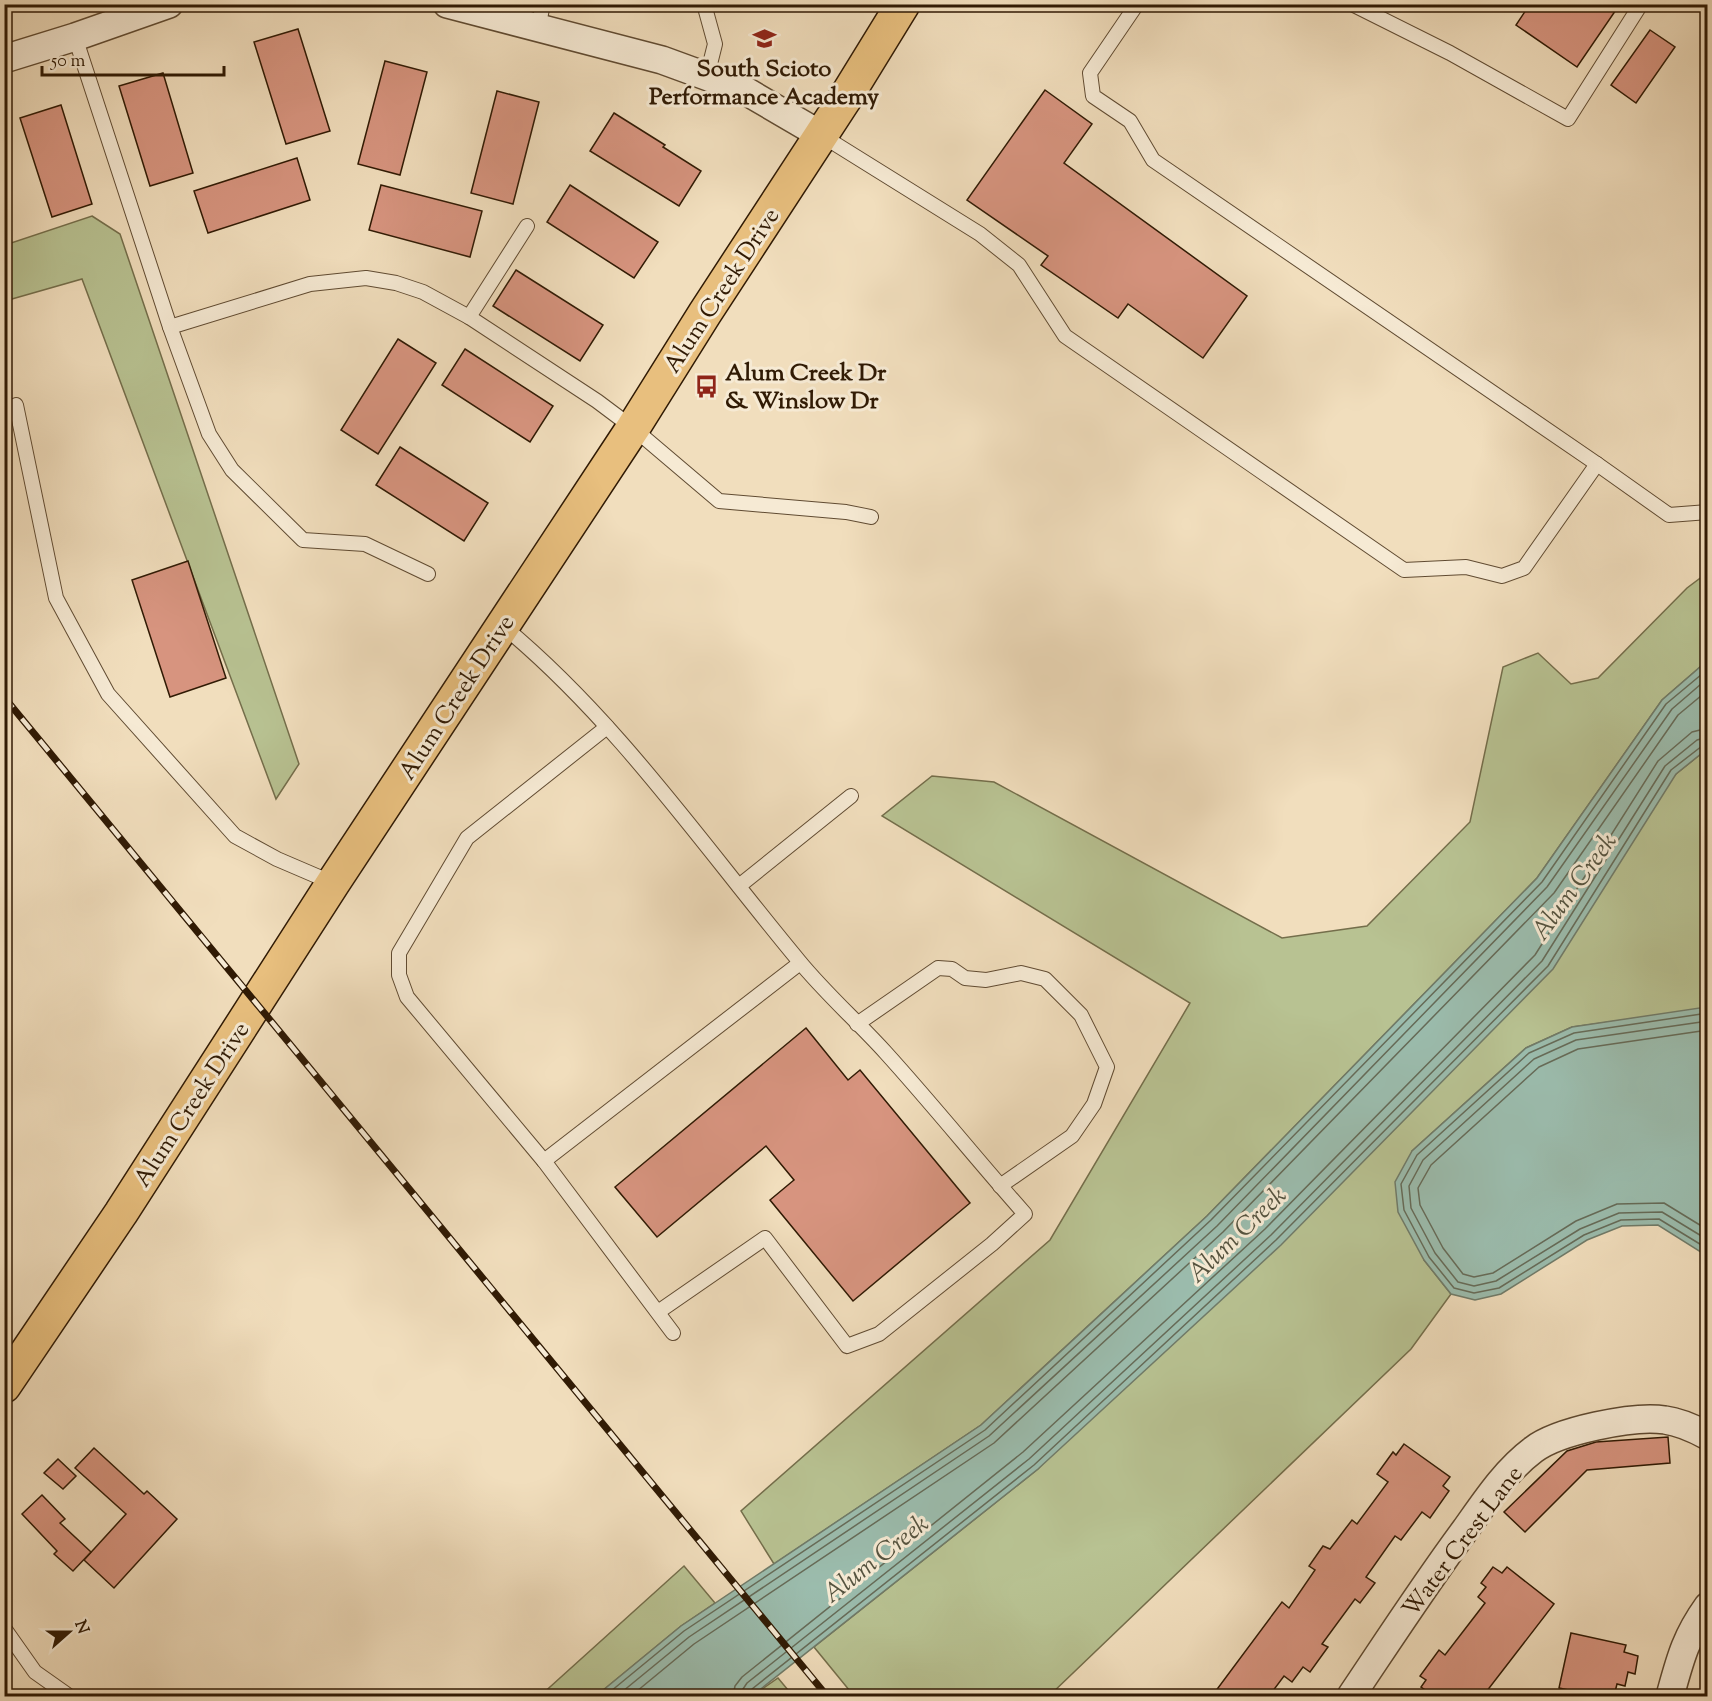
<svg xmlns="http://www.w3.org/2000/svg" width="1712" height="1701" viewBox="0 0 1712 1701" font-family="'Sorts Mill Goudy',serif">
  <rect width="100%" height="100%" fill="#f1debd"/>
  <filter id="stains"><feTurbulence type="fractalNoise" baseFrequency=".00333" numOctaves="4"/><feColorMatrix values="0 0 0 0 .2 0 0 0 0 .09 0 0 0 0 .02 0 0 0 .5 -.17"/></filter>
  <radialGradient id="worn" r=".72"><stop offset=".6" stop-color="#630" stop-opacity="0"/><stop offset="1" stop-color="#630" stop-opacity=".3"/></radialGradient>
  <!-- green -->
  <g fill="#b8c292" stroke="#746e4b" stroke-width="1.5">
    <path d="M 92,216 L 120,234 L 299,764 L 276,799 L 82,279 L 5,301 L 5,245 Z"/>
    <path d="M 1707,573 L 1707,661 L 1662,700 L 1537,878 L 1207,1216 L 981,1425 L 774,1564 L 741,1511 L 1050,1240 L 1190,1003 L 882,816 L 932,776 L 994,782 L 1282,938 L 1367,926 L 1470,822 L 1503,667 L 1538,653 L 1571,684 L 1598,678 L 1687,588 Z"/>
    <path d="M 1707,749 L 1707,1009 L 1572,1027 L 1526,1048 L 1412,1151 L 1424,1260 L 1451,1294 L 1411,1349 L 1049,1696 L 854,1696 L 814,1647 L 1038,1469 L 1676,774 Z"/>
    <path d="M 684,1566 L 715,1603 L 681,1626 L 596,1696 L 540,1696 Z"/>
    <path d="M 778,1678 L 793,1696 L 752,1696 Z"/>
  </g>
  <!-- water -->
  <g fill="#9bbcad" stroke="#707b69" stroke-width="1.5">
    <path d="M 1707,661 L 1707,749 L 1676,774 L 1553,969 L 1281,1245 L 1038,1469 L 752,1696 L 596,1696 L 681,1626 L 981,1425 L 1207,1216 L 1537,878 L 1662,700 Z"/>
    <path d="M 1706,1007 L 1707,1256 L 1658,1225 L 1622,1226 L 1587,1240 L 1501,1294 L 1475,1300 L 1451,1294 L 1424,1260 L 1398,1212 L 1395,1182 L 1412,1151 L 1526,1048 L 1572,1027 Z"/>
  </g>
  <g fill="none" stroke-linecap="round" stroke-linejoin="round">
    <!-- shore -->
    <g stroke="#666b58" stroke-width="1.5">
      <path d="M 1708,1013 L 1574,1033 L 1529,1053 L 1417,1155 L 1401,1184 L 1404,1210 L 1429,1257 L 1454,1288 L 1474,1293 L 1499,1288 L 1584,1235 L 1621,1220 L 1659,1219 L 1708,1249"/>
      <path d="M 1708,1021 L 1576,1040 L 1534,1059 L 1423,1160 L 1409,1186 L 1411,1208 L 1435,1253 L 1458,1282 L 1474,1286 L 1496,1281 L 1580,1229 L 1619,1213 L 1662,1212 L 1708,1240"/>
      <path d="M 1708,1030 L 1578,1049 L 1539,1067 L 1431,1165 L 1418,1188 L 1420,1205 L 1443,1248 L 1463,1274 L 1474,1277 L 1493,1273 L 1576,1221 L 1617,1204 L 1664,1203 L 1708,1230"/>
      <path d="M 605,1696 L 684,1631 L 985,1430 L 1211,1220 L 1542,882 L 1666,704 L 1708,669"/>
      <path d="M 617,1696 L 689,1637 L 989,1436 L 1217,1226 L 1547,887 L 1672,709 L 1708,678"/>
      <path d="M 631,1696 L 694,1644 L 994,1443 L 1223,1232 L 1554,893 L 1678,715 L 1708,690"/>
      <path d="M 733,1696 L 735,1686 L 742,1677 L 1023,1452 L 1265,1229 L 1535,955 L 1658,761 L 1692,732 L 1708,728"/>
      <path d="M 742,1696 L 743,1689 L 747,1683 L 1029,1459 L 1271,1235 L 1542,961 L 1665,766 L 1697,740 L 1708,737"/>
      <path d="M 750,1696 L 752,1689 L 1034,1465 L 1276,1240 L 1548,966 L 1671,770 L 1702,746 L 1708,745"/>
    </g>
  </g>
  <!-- building -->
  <g fill="#d7947f" stroke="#301a04" stroke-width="1.5">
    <path d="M 1530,4 L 1620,4 L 1577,67 L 1516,25 Z"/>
    <path d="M 298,29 L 330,131 L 286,144 L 254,42 Z"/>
    <path d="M 1650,30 L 1675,47 L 1636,103 L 1611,85 Z"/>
    <path d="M 385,61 L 427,72 L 400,175 L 358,164 Z"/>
    <path d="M 163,73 L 193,173 L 150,186 L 119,86 Z"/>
    <path d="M 1045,90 L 1092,124 L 1064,163 L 1247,296 L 1203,358 L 1128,304 L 1118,318 L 1041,265 L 1048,256 L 967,200 Z"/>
    <path d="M 497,91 L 539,102 L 513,204 L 471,193 Z"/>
    <path d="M 61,105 L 92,204 L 52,217 L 20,118 Z"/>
    <path d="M 614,113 L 665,145 L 663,147 L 701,171 L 679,206 L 590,151 Z"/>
    <path d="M 297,158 L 310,200 L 208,233 L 194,191 Z"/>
    <path d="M 381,185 L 482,211 L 470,257 L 369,230 Z"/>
    <path d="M 570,185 L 658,242 L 634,278 L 547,222 Z"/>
    <path d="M 516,270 L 603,325 L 580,361 L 493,306 Z"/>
    <path d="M 398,339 L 436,363 L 378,454 L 341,430 Z"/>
    <path d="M 465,349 L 553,406 L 530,442 L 442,385 Z"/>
    <path d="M 400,447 L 488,503 L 464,541 L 376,485 Z"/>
    <path d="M 188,561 L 226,678 L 170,697 L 132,580 Z"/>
    <path d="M 806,1028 L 848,1080 L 860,1070 L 970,1203 L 853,1301 L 770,1200 L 794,1180 L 766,1146 L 657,1237 L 615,1187 Z"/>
    <path d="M 1668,1437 L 1670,1463 L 1587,1470 L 1525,1532 L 1504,1512 L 1567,1451 L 1596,1442 Z"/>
    <path d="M 1404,1444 L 1450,1477 L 1443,1486 L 1449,1491 L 1430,1518 L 1422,1512 L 1401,1540 L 1395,1536 L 1366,1577 L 1375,1583 L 1360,1603 L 1355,1599 L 1322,1644 L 1328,1647 L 1310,1672 L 1303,1667 L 1292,1682 L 1284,1676 L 1269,1696 L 1212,1696 L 1282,1602 L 1289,1608 L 1315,1570 L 1309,1566 L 1323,1546 L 1330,1549 L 1352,1520 L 1357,1524 L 1388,1482 L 1377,1474 L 1393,1452 L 1396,1455 Z"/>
    <path d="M 94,1448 L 144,1494 L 147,1491 L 177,1519 L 114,1588 L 84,1560 L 126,1514 L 75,1468 Z"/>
    <path d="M 58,1459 L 76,1476 L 63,1489 L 44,1473 Z"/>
    <path d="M 42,1495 L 65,1519 L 60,1523 L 91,1552 L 73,1571 L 54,1554 L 57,1551 L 22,1514 Z"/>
    <path d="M 1493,1567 L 1502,1573 L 1507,1567 L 1554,1604 L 1483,1696 L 1434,1696 L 1421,1687 L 1426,1680 L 1420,1676 L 1439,1650 L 1445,1655 L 1485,1603 L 1478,1597 L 1486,1587 L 1481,1583 Z"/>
    <path d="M 1571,1633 L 1626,1645 L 1624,1652 L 1638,1656 L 1635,1674 L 1628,1672 L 1625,1686 L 1617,1684 L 1614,1696 L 1573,1696 L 1574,1691 L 1559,1688 Z"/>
  </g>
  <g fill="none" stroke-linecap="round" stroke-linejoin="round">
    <defs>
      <g id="lane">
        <path d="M 704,4 L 715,44 L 707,76"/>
        <path d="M 1137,4 L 1090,73 L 1093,96 L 1130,121 L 1153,160 L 1597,464 L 1669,515 L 1708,512"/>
        <path d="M 1352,4 L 1450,53 L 1568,119 L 1641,4"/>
        <path d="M 538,28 L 543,4"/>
        <path d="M 75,37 L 170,327 L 209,434 L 232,470 L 303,540 L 365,544 L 428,574"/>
        <path d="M 821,135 L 980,234 L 1019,265 L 1065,336 L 1404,570 L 1466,567 L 1502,576 L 1524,568 L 1597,464"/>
        <path d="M 469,317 L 527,226"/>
        <path d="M 170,327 L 310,284 L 366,278 L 396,283 L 423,292 L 469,317 L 597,401 L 633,428 L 719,501 L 846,512 L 871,517"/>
        <path d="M 16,405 L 56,598 L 108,694 L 235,836 L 277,859 L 333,883"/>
        <path d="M 503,626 C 618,721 704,847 799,961 C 826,994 858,1022 886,1053 C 934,1106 978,1161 1025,1214 L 992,1244 L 879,1334 L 847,1346 L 765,1238 L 658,1312"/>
        <path d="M 607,727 L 467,838 L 399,953 L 399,975 L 407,997 L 544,1161 L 673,1333"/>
        <path d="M 739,886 L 851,796"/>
        <path d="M 857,1024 L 938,968 L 952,969 L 965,978 L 986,980 L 1021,973 L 1045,979 L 1081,1015 L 1107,1067 L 1094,1104 L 1072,1136 L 1000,1186"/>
        <path d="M 544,1161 L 800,963"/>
        <path d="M 4,1628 L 35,1672 L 69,1696"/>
      </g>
      <g id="street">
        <path d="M 447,4 L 662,60 L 744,90 L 821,135"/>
        <path d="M 4,59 L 75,37 L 169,4"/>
        <path d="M 1351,1696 C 1388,1641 1425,1584 1465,1530 C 1485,1502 1505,1471 1533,1450 C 1557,1431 1634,1415 1665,1420 C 1680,1422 1695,1429 1708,1436"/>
        <path d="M 1670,1696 C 1680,1660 1685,1638 1708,1606"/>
      </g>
      <path id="primary" d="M 4,1386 L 121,1213 L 333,883 L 633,428 L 705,313 L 844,100 L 903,4"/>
    </defs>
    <!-- lane casing -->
    <use href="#lane" stroke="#604b32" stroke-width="16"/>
    <!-- street casing -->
    <use href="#street" stroke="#604b32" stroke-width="30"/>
    <!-- primary casing -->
    <use href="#primary" stroke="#301a04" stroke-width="36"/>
    <!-- lane -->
    <use href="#lane" stroke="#f6ead4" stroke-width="14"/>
    <!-- street -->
    <use href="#street" stroke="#f6ead4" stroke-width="27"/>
    <!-- primary -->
    <use href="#primary" stroke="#e8bf7e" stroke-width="33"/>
    <defs>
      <path id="rail" d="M 4,697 L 827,1696"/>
    </defs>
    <!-- rail casing -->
    <use href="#rail" stroke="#301a04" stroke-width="7"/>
    <!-- rail -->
    <use href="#rail" stroke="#f6ead4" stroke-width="4.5" stroke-dasharray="14" stroke-linecap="butt"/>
  </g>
  <!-- icons -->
  <defs>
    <symbol id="school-bare" viewBox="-9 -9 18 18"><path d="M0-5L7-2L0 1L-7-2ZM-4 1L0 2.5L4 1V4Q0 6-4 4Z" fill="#8f2418" stroke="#f6ead4" stroke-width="2.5" paint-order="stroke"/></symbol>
    <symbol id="bus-bare" viewBox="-9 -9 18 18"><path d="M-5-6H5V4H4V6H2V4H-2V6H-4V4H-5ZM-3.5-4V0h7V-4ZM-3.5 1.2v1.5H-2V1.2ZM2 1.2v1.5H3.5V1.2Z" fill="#8f2418" stroke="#f6ead4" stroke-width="2.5" paint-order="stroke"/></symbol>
  </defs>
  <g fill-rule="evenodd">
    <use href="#school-bare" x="748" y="22" width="33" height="33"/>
    <use href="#bus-bare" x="690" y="370" width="33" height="33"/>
  </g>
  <g text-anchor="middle" stroke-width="6" stroke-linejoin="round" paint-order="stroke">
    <!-- poi labels -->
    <g font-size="24" font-weight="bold" fill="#301a04" stroke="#f6ead4">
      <text x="764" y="76">South Scioto<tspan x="764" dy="28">Performance Academy</tspan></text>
      <text x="725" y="380" text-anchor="start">Alum Creek Dr<tspan x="725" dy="28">&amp; Winslow Dr</tspan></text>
    </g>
    <!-- street labels -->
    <g font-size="24" fill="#301a04" stroke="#f6ead4">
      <text transform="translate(721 290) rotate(-57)" y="8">Alum Creek Drive</text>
      <text transform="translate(456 697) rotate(-57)" y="8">Alum Creek Drive</text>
      <text transform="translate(191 1104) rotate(-57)" y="8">Alum Creek Drive</text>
      <text transform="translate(1462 1541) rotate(-53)" y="8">Water Crest Lane</text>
    </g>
    <!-- water labels -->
    <g font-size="26" font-style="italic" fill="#55533f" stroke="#f6ead4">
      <text transform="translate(1573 886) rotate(-54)" y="9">Alum Creek</text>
      <text transform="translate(1236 1234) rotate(-44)" y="9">Alum Creek</text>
      <text transform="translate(875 1558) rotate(-38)" y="9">Alum Creek</text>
    </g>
  </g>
  <!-- margin -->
  <rect width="1712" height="1701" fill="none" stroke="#f1debd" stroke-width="24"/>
  <rect x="6" y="6" width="1700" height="1689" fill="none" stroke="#301a04" stroke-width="3"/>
  <rect x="12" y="12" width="1688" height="1677" fill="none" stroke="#301a04" stroke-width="1.5"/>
  <!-- north arrow -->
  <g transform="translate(69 1632) rotate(69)" stroke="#f6ead4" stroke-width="4.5" paint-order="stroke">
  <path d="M0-4.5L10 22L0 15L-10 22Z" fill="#301a04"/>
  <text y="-9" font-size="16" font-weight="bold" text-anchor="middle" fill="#301a04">N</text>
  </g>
  <!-- scale -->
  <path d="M42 66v9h182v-9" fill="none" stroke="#301a04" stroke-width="3"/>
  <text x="51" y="66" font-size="18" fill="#301a04" stroke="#f6ead4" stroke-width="4.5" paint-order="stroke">50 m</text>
  <rect width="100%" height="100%" filter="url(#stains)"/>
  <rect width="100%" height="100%" fill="url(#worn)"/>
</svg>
